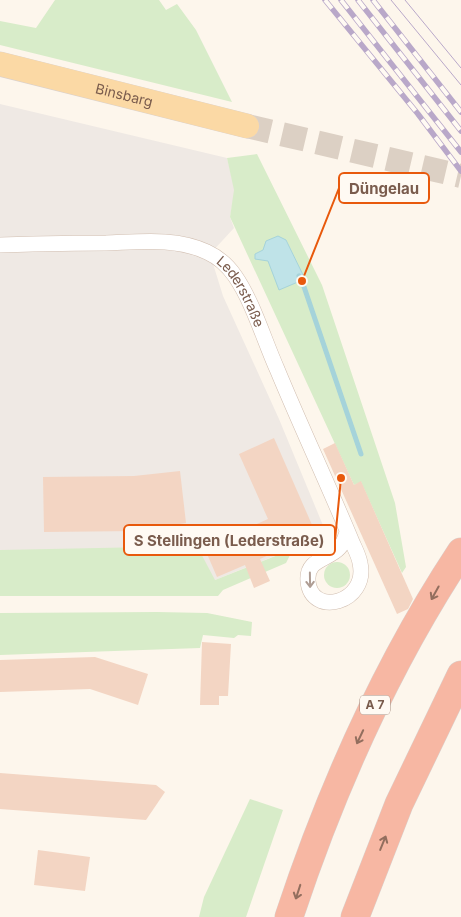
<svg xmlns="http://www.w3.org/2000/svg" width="461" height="917" viewBox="0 0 461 917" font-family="Inter,sans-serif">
  <rect width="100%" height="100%" fill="#fdf6ec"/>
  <!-- industrial -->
  <path fill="#efe9e4" d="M 0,104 L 227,158 L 235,190 L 230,217 L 234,228 L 210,254 L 223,296 L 279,419 L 327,535 L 215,580 L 0,550 Z"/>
  <!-- green -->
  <g fill="#d8ecc9" fill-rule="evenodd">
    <path d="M 55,0 L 159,0 L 166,10 L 177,4 L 196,30 L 232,102 L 0,45 L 0,21 L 36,28 Z"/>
    <path d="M 257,154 L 322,285 L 395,503 L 406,567 L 402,573 L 361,482 L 354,485 L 230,217 L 234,190 L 227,158 ZM 286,240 L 305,279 L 255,254 Z"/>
    <path d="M 197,546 L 215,580 L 293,549 L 286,563 L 223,590 L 218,596 L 0,596 L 0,550 Z"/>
    <circle cx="337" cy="575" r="13"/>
    <path d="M 157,612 L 207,613 L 252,622 L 251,636 L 238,635 L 234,638 L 203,635 L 200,648 L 0,655 L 0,613 Z"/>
    <path d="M 250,799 L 283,810 L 246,917 L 199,917 L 204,897 Z"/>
  </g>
  <!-- water -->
  <path fill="#bfe3e8" stroke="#a5d3da" d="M 278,236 L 286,240 L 305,279 L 279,290 L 268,261 L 255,259 L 255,254 L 263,250 L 266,241 Z"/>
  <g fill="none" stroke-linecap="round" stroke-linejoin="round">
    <!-- stream -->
    <path stroke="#a5d3da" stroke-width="5" d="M 299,276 L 302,281 L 361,454"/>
  </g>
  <!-- building -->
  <g fill="#f3d5c3">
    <path d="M 274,438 L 316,534 L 260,559 L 270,581 L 254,588 L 245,565 L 217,577 L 204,547 L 268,519 L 239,454 Z"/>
    <path d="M 335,443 L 354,485 L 361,481 L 413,599 L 408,609 L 397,614 L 323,449 Z"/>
    <path d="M 180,471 L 186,523 L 138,531 L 44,532 L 43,477 L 134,476 Z"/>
    <path d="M 202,642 L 231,644 L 228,696 L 219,696 L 219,705 L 200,705 Z"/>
    <path d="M 95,657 L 148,674 L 138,705 L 90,689 L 0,692 L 0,660 Z"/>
    <path d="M 0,773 L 156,785 L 165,792 L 146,820 L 0,809 Z"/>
    <path d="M 38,850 L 90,857 L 85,891 L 34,885 Z"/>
  </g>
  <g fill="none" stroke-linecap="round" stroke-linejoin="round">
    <!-- primary-tunnel -->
    <path stroke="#dcd0c4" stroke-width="24" stroke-dasharray="24 12" stroke-linecap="butt" d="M 247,126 L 461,176"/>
    <defs>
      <g id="street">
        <path id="s1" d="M 0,245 C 35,244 71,243 106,243 C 138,242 176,237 207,252 C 218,257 228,266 235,276 C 253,302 264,340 277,369 C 301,427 328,484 352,542 C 355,549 359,556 360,563 C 369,603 311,618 308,581 C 306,559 328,560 339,548 C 344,543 345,538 347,532"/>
      </g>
      <g id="primary">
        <path id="s2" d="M 0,64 L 247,126"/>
      </g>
      <g id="highway">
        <path d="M 289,917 C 331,790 387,664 461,552"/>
        <path d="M 355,917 L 399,804 L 461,675"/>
      </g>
    </defs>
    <!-- street casing -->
    <use href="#street" stroke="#d1beb0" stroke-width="16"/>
    <!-- primary casing -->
    <use href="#primary" stroke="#dad1cd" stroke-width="25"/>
    <!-- highway casing -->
    <use href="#highway" stroke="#dad1cd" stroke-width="29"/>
    <!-- street -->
    <use href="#street" stroke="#fff" stroke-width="15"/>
    <!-- primary -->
    <use href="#primary" stroke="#fbd9a5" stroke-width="24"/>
    <!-- highway -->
    <use href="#highway" stroke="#f7b7a3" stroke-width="28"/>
    <!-- tram -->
    <g stroke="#b9a8c9" stroke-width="1">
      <path d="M 391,0 L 461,85"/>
      <path d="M 405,0 L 461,68"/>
    </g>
    <defs>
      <g id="rail">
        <path d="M 325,0 L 418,114 L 461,171"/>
        <path d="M 341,0 L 461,152"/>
        <path d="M 358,0 L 461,131"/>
        <path d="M 373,0 L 461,112"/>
      </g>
    </defs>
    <!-- rail casing -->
    <use href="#rail" stroke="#b9a8c9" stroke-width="5.5"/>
    <!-- rail -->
    <use href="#rail" stroke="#fffaf3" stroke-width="4" stroke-dasharray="11" stroke-linecap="butt"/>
  </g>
  <!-- one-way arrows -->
  <defs><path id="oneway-shaft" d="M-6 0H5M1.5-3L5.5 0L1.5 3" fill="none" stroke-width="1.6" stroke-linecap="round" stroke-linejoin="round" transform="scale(1.25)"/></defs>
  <use stroke="#af9d94" href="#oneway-shaft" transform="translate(310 580) rotate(89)"/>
  <g stroke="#936e5e">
    <use href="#oneway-shaft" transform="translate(435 593) rotate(119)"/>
    <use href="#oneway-shaft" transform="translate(360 737) rotate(115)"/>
    <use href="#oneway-shaft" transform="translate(383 843) rotate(-68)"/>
    <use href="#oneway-shaft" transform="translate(298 892) rotate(108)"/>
  </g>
  <g text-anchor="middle" stroke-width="4" stroke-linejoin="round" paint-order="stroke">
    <!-- shield labels -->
    <rect fill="#fffaf3" stroke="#a28b7f" stroke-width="1" x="360" y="695.5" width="30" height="19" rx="4"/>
    <g font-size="12" font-weight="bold" fill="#7a5c4d">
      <text x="375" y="709">A 7</text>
    </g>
    <!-- street labels -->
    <g font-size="14" fill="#7a5c4d" stroke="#fffaf3">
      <text dy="5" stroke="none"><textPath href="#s2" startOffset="128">Binsbarg</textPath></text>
      <text dy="5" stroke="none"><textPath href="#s1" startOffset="262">Lederstraße</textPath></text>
    </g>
  </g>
  <!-- callouts -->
  <path fill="none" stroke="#e8590c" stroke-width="2" d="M302 281L339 188M341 478L335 540"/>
  <g fill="#e8590c" stroke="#fffaf3" stroke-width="2">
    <circle cx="302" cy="281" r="5"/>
    <circle cx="341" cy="478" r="5"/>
  </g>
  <g fill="#fffaf3" stroke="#e8590c" stroke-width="2">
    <rect x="339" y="173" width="90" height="30" rx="5"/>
    <rect x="124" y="525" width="211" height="30" rx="5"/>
  </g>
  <g font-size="15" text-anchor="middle" font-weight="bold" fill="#7a5c4d">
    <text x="384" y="194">Düngelau</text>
    <text x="229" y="546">S Stellingen (Lederstraße)</text>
  </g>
</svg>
